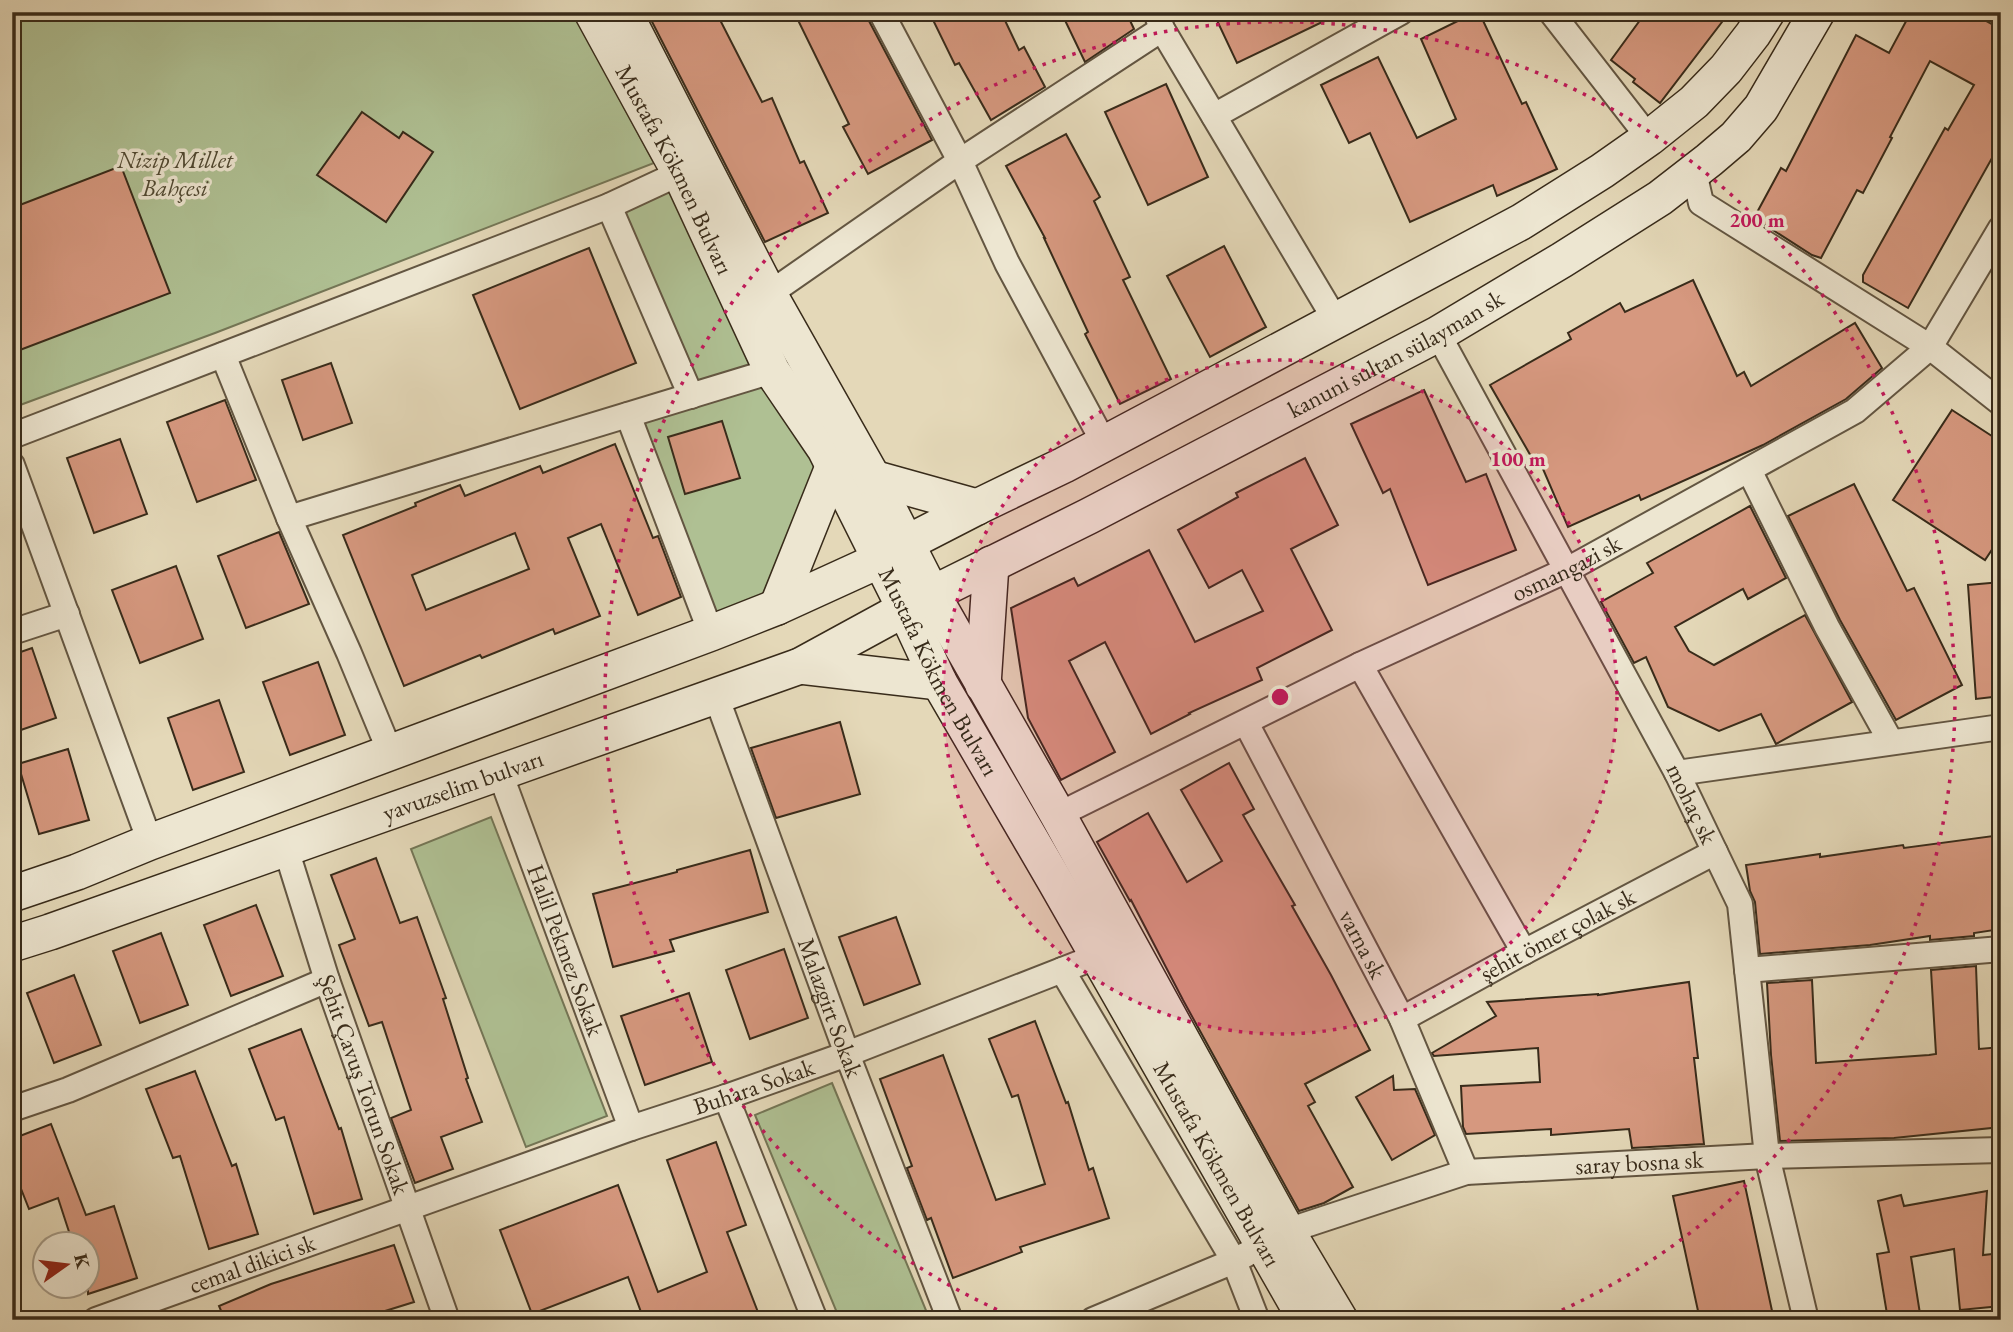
<svg xmlns="http://www.w3.org/2000/svg" width="2013" height="1332" viewBox="0 0 2013 1332" font-family="'EB Garamond',serif">
  <rect width="100%" height="100%" fill="#e4d8b8"/>
  <filter id="stains"><feTurbulence type="fractalNoise" baseFrequency=".00286" numOctaves="4"/><feColorMatrix values="0 0 0 0 .2 0 0 0 0 .09 0 0 0 0 .02 0 0 0 .5 -.17"/></filter>
  <radialGradient id="worn" r=".72"><stop offset=".6" stop-color="#630" stop-opacity="0"/><stop offset="1" stop-color="#630" stop-opacity=".3"/></radialGradient>
  <!-- green -->
  <g fill="#afc093" stroke="#747656" stroke-width="2">
    <path d="M 12,12 L 573,12 L 654,163 L 215,333 L 12,408 Z"/>
    <path d="M 680,173 L 825,449 L 777,607 L 711,633 L 628,415 L 690,396 L 609,206 Z"/>
    <path d="M 491,817 L 607,1116 L 526,1147 L 411,849 Z"/>
    <path d="M 832,1083 L 930,1320 L 840,1320 L 755,1115 Z"/>
  </g>
  <!-- building -->
  <g fill="#d6987f" stroke="#382b1a" stroke-width="2" fill-rule="evenodd">
    <path d="M 647,12 L 716,12 L 762,102 L 772,98 L 800,163 L 804,161 L 828,213 L 765,242 Z"/>
    <path d="M 794,12 L 866,12 L 868,19 L 932,140 L 868,174 L 843,127 L 849,124 Z"/>
    <path d="M 949,12 L 1001,12 L 1019,50 L 1024,47 L 1045,87 L 991,120 L 959,63 L 955,65 L 933,20 Z"/>
    <path d="M 1061,12 L 1126,12 L 1134,29 L 1085,62 Z"/>
    <path d="M 1213,12 L 1343,12 L 1237,63 Z"/>
    <path d="M 1476,12 L 1479,12 L 1522,104 L 1526,102 L 1557,169 L 1497,196 L 1493,185 L 1410,222 L 1370,133 L 1349,143 L 1321,85 L 1378,57 L 1417,138 L 1456,119 L 1421,39 Z"/>
    <path d="M 1646,12 L 1709,12 L 1722,22 L 1660,103 L 1633,82 L 1635,79 L 1611,60 Z"/>
    <path d="M 1911,12 L 1970,12 L 2001,29 L 2001,142 L 1908,308 L 1863,282 L 1863,275 L 1945,128 L 1948,130 L 1974,85 L 1930,61 L 1890,137 L 1892,138 L 1863,193 L 1857,190 L 1821,258 L 1812,255 L 1754,218 L 1781,168 L 1786,171 L 1856,35 L 1889,53 Z"/>
    <path d="M 1166,84 L 1208,177 L 1148,205 L 1105,112 Z"/>
    <path d="M 362,112 L 399,138 L 403,132 L 433,152 L 386,222 L 317,175 Z"/>
    <path d="M 1066,134 L 1100,197 L 1094,201 L 1130,277 L 1123,280 L 1171,379 L 1120,404 L 1085,334 L 1088,332 L 1044,238 L 1045,238 L 1006,166 Z"/>
    <path d="M 121,166 L 170,293 L 12,353 L 12,208 Z"/>
    <path d="M 1224,246 L 1266,327 L 1210,357 L 1167,276 Z"/>
    <path d="M 589,248 L 636,363 L 520,409 L 473,295 Z"/>
    <path d="M 1693,280 L 1737,376 L 1744,372 L 1751,386 L 1855,323 L 1882,368 L 1846,399 L 1763,445 L 1641,500 L 1639,495 L 1568,527 L 1537,455 L 1532,458 L 1490,385 L 1571,339 L 1568,333 L 1620,303 L 1625,312 Z"/>
    <path d="M 331,363 L 352,423 L 303,440 L 282,380 Z"/>
    <path d="M 1424,390 L 1466,482 L 1486,474 L 1516,550 L 1428,585 L 1390,489 L 1383,493 L 1351,424 Z"/>
    <path d="M 225,400 L 256,480 L 197,502 L 167,422 Z"/>
    <path d="M 1952,410 L 2001,442 L 2001,536 L 1985,560 L 1893,500 Z"/>
    <path d="M 722,421 L 740,478 L 685,494 L 668,437 Z"/>
    <path d="M 120,439 L 147,514 L 94,533 L 67,458 Z"/>
    <path d="M 615,444 L 653,538 L 658,536 L 681,597 L 638,615 L 601,524 L 568,538 L 600,616 L 555,634 L 553,629 L 482,658 L 480,655 L 404,686 L 343,535 L 416,506 L 415,503 L 460,485 L 465,496 L 540,466 L 543,473 ZM 515,533 L 529,569 L 426,610 L 412,575 Z"/>
    <path d="M 1305,458 L 1338,525 L 1291,549 L 1332,630 L 1257,668 L 1262,680 L 1189,713 L 1190,714 L 1151,734 L 1105,642 L 1069,661 L 1115,752 L 1061,780 L 1028,718 L 1011,608 L 1074,578 L 1078,586 L 1149,550 L 1195,642 L 1263,611 L 1242,570 L 1209,588 L 1178,530 L 1238,497 L 1236,493 Z"/>
    <path d="M 1854,484 L 1907,591 L 1914,588 L 1962,685 L 1896,720 L 1840,620 L 1788,516 Z"/>
    <path d="M 1750,506 L 1786,578 L 1748,599 L 1743,589 L 1675,627 L 1689,651 L 1714,665 L 1805,615 L 1852,702 L 1776,744 L 1761,714 L 1719,731 L 1668,707 L 1646,657 L 1634,663 L 1601,602 L 1653,573 L 1647,563 Z"/>
    <path d="M 279,532 L 309,604 L 246,628 L 218,556 Z"/>
    <path d="M 176,566 L 203,639 L 140,663 L 112,590 Z"/>
    <path d="M 2001,582 L 2001,696 L 1976,699 L 1968,585 Z"/>
    <path d="M 32,648 L 56,718 L 12,733 L 12,655 Z"/>
    <path d="M 318,662 L 345,735 L 290,755 L 263,682 Z"/>
    <path d="M 219,700 L 244,772 L 193,790 L 168,718 Z"/>
    <path d="M 840,722 L 860,794 L 776,818 L 751,748 Z"/>
    <path d="M 68,749 L 89,820 L 39,834 L 18,764 Z"/>
    <path d="M 1229,763 L 1254,809 L 1243,815 L 1295,905 L 1292,906 L 1331,975 L 1370,1050 L 1305,1084 L 1315,1102 L 1308,1106 L 1353,1187 L 1324,1203 L 1299,1211 L 1183,1000 L 1131,900 L 1130,901 L 1097,842 L 1148,813 L 1187,882 L 1222,861 L 1181,790 Z"/>
    <path d="M 1993,836 L 2001,886 L 2001,929 L 1974,933 L 1974,936 L 1930,940 L 1930,936 L 1870,945 L 1760,954 L 1755,902 L 1750,891 L 1746,865 L 1820,854 L 1820,857 L 1903,845 L 1904,848 Z"/>
    <path d="M 750,850 L 768,912 L 670,940 L 674,951 L 613,967 L 593,894 L 677,872 L 677,870 Z"/>
    <path d="M 376,858 L 400,923 L 417,917 L 446,998 L 443,999 L 468,1078 L 466,1079 L 482,1122 L 441,1137 L 453,1169 L 415,1183 L 391,1118 L 411,1110 L 382,1022 L 369,1026 L 339,945 L 355,939 L 331,875 Z"/>
    <path d="M 256,905 L 283,976 L 231,996 L 204,925 Z"/>
    <path d="M 896,917 L 920,984 L 864,1005 L 839,937 Z"/>
    <path d="M 161,933 L 188,1005 L 140,1023 L 113,951 Z"/>
    <path d="M 784,949 L 808,1018 L 750,1039 L 726,970 Z"/>
    <path d="M 1976,966 L 1979,1049 L 2001,1047 L 2001,1127 L 1894,1138 L 1780,1141 L 1771,1055 L 1767,983 L 1812,980 L 1816,1063 L 1929,1055 L 1936,1054 L 1931,970 Z"/>
    <path d="M 74,975 L 101,1045 L 54,1063 L 27,993 Z"/>
    <path d="M 1689,982 L 1698,1058 L 1694,1058 L 1704,1144 L 1632,1148 L 1629,1129 L 1551,1135 L 1551,1129 L 1466,1134 L 1463,1127 L 1461,1086 L 1540,1082 L 1538,1048 L 1434,1056 L 1432,1053 L 1496,1016 L 1487,1002 L 1598,994 L 1598,995 Z"/>
    <path d="M 689,993 L 712,1062 L 645,1085 L 621,1016 Z"/>
    <path d="M 1035,1021 L 1066,1103 L 1068,1102 L 1089,1170 L 1093,1168 L 1109,1218 L 1020,1247 L 1022,1252 L 953,1278 L 931,1218 L 927,1220 L 907,1168 L 912,1166 L 880,1079 L 943,1055 L 996,1200 L 1045,1184 L 1018,1095 L 1012,1097 L 989,1039 Z"/>
    <path d="M 301,1029 L 339,1129 L 341,1128 L 362,1199 L 314,1214 L 284,1117 L 276,1120 L 249,1049 Z"/>
    <path d="M 195,1071 L 232,1166 L 236,1164 L 258,1234 L 209,1249 L 180,1156 L 173,1158 L 146,1089 Z"/>
    <path d="M 1393,1076 L 1394,1090 L 1415,1089 L 1435,1135 L 1392,1160 L 1356,1097 Z"/>
    <path d="M 51,1124 L 86,1215 L 114,1206 L 137,1278 L 88,1294 L 88,1244 L 73,1244 L 58,1198 L 29,1209 L 12,1166 L 12,1139 Z"/>
    <path d="M 716,1142 L 746,1225 L 727,1232 L 761,1320 L 644,1320 L 628,1277 L 532,1314 L 500,1230 L 618,1185 L 658,1292 L 707,1272 L 667,1160 Z"/>
    <path d="M 1744,1181 L 1774,1320 L 1700,1320 L 1673,1196 Z"/>
    <path d="M 1987,1191 L 1983,1255 L 2001,1253 L 2001,1306 L 1960,1310 L 1954,1249 L 1911,1257 L 1921,1320 L 1888,1320 L 1877,1254 L 1889,1252 L 1878,1201 L 1901,1195 L 1904,1206 Z"/>
    <path d="M 394,1245 L 414,1302 L 356,1320 L 225,1320 L 219,1306 L 271,1284 Z"/>
  </g>
  <g fill="none" stroke-linecap="round" stroke-linejoin="round">
    <defs>
      <g id="minor">
        <path d="M 881,12 L 960,161 L 1007,263 L 1104,443"/>
        <path d="M 1156,12 L 1162,29 L 1336,321"/>
        <path d="M 1551,12 L 1649,138"/>
        <path d="M 1214,116 L 1401,12"/>
        <path d="M 1694,172 L 1701,203 L 1930,347 L 2001,403"/>
        <path d="M 609,206 L 691,396"/>
        <path d="M 769,294 L 960,161 L 1162,29"/>
        <path id="s1" d="M 1438,334 L 1677,773 L 1740,904 L 1767,1156 L 1806,1320"/>
        <path d="M 223,355 L 289,518 L 349,653 L 390,752"/>
        <path d="M 628,415 L 711,633"/>
        <path d="M 12,436 L 609,206 L 680,173"/>
        <path d="M 12,465 L 150,842"/>
        <path d="M 1749,470 L 1827,627 L 1891,742"/>
        <path d="M 289,518 L 772,371"/>
        <path d="M 12,632 L 67,614"/>
        <path d="M 1360,665 L 1524,952"/>
        <path id="s2" d="M 716,696 L 847,1054 L 950,1320"/>
        <path id="s3" d="M 1246,723 L 1402,1019 L 1466,1172"/>
        <path id="s4" d="M 500,773 L 631,1128"/>
        <path d="M 1677,773 L 2001,727"/>
        <path id="s5" d="M 1058,815 L 1360,665 L 1567,570 L 1855,411 L 1930,347 L 2001,228"/>
        <path id="s6" d="M 286,849 L 327,980 L 447,1320"/>
        <path d="M 1062,970 L 1234,1261 L 1257,1320"/>
        <path d="M 1747,970 L 2001,949"/>
        <path id="s7" d="M 1402,1019 L 1524,952 L 1715,852"/>
        <path d="M 726,1097 L 815,1320"/>
        <path d="M 12,1109 L 68,1090 L 327,980"/>
        <path id="s8" d="M 1287,1231 L 1466,1172 L 1767,1156 L 2001,1150"/>
        <path id="s9" d="M 96,1320 L 631,1128 L 726,1097 L 847,1054 L 1098,956"/>
        <path d="M 1093,1320 L 1234,1261 L 1247,1254"/>
      </g>
      <g id="secondary">
        <path id="s10" d="M 592,12 L 680,173 L 772,371 L 825,449 L 905,609 L 939,682 L 1055,881 L 1306,1320"/>
        <path d="M 624,12 L 769,294 L 873,478 L 932,594 L 1058,815 L 1287,1231 L 1340,1320"/>
        <path d="M 873,478 L 977,507"/>
        <path d="M 777,607 L 833,467"/>
        <path d="M 800,666 L 939,682"/>
        <path d="M 983,685 L 991,564"/>
        <path d="M 12,894 L 77,872 L 150,842 L 711,633 L 777,607 L 880,560 L 907,543 L 977,507 L 1064,465 L 1521,222 L 1602,171 L 1649,138 L 1694,102 L 1726,69 L 1753,34 L 1767,12"/>
        <path id="s11" d="M 12,944 L 50,932 L 800,666 L 932,594 L 1089,516 L 1323,394 L 1438,334 L 1562,260 L 1660,198 L 1709,160 L 1736,137 L 1761,108 L 1817,12"/>
      </g>
    </defs>
    <!-- minor casing -->
    <use href="#minor" stroke="#635642" stroke-width="28"/>
    <!-- secondary casing -->
    <use href="#secondary" stroke="#382b1a" stroke-width="38"/>
    <!-- minor -->
    <use href="#minor" stroke="#ede6d1" stroke-width="24"/>
    <!-- secondary -->
    <use href="#secondary" stroke="#ede6d1" stroke-width="35"/>
  </g>
  <!-- distance rings -->
  <circle cx="1280" cy="697" r="337" fill="#c2185b" fill-opacity=".12"/>
  <g fill="none" stroke="#c2185b" stroke-width="3.5" stroke-dasharray="3.5 7">
    <circle cx="1280" cy="697" r="337"/>
    <path d="M1016 1318A675 675 0 1 1 1544 1318"/>
  </g>
  <g text-anchor="middle" stroke-width="7" stroke-linejoin="round" paint-order="stroke">
    <!-- park labels -->
    <g font-size="24" font-style="italic" fill="#504932" stroke="#ede6d1">
      <text x="175" y="168">Nizip Millet<tspan x="175" dy="28">Bahçesi</tspan></text>
    </g>
    <!-- street labels -->
    <g font-size="24" fill="#382b1a" stroke="#ede6d1">
      <text dy="8" stroke="none"><textPath href="#s10" startOffset="178">Mustafa Kökmen Bulvarı</textPath></text>
      <text dy="8" stroke="none"><textPath href="#s11" startOffset="1508">kanuni sultan sülayman sk</textPath></text>
      <text dy="8" stroke="none"><textPath href="#s5" startOffset="565">osmangazi sk</textPath></text>
      <text dy="8" stroke="none"><textPath href="#s10" startOffset="746">Mustafa Kökmen Bulvarı</textPath></text>
      <text dy="8" stroke="none"><textPath href="#s11" startOffset="478">yavuzselim bulvarı</textPath></text>
      <text dy="8" stroke="none"><textPath href="#s1" startOffset="534">mohaç sk</textPath></text>
      <text dy="8" stroke="none"><textPath href="#s7" startOffset="177">şehit ömer çolak sk</textPath></text>
      <text dy="8" stroke="none"><textPath href="#s3" startOffset="250">varna sk</textPath></text>
      <text dy="8" stroke="none"><textPath href="#s4" startOffset="189">Halil Pekmez Sokak</textPath></text>
      <text dy="8" stroke="none"><textPath href="#s2" startOffset="332">Malazgirt Sokak</textPath></text>
      <text dy="8" stroke="none"><textPath href="#s6" startOffset="248">Şehit Çavuş Torun Sokak</textPath></text>
      <text dy="8" stroke="none"><textPath href="#s9" startOffset="698">Buhara Sokak</textPath></text>
      <text dy="8" stroke="none"><textPath href="#s8" startOffset="362">saray bosna sk</textPath></text>
      <text dy="8" stroke="none"><textPath href="#s10" startOffset="1312">Mustafa Kökmen Bulvarı</textPath></text>
      <text dy="8" stroke="none"><textPath href="#s9" startOffset="166">cemal dikici sk</textPath></text>
    </g>
  </g>
  <circle cx="1280" cy="697" r="10" fill="#c2185b" stroke="#ede6d1" stroke-width="3.5"/>
  <g font-size="21" text-anchor="middle" font-weight="bold" fill="#c2185b" stroke="#ede6d1" stroke-width="7" stroke-linejoin="round" paint-order="stroke">
    <text x="1757" y="227">200 m</text>
    <text x="1518" y="466">100 m</text>
  </g>
  <!-- margin -->
  <rect width="2013" height="1332" fill="none" stroke="#e4d8b8" stroke-width="42"/>
  <rect x="14" y="14" width="1985" height="1304" fill="none" stroke="#382b1a" stroke-width="3.5"/>
  <rect x="21" y="21" width="1971" height="1290" fill="none" stroke="#382b1a" stroke-width="2"/>
  <!-- north arrow -->
  <g transform="translate(66 1265) rotate(76)"><circle r="33" fill="#ede6d1" stroke="#a59b88" stroke-width="2"/>
  <path d="M0-5L12 26L0 18L-12 26Z" fill="#8f2418"/>
  <text y="-10" font-size="19" font-weight="bold" text-anchor="middle" fill="#382b1a">K</text>
  </g>
  <rect width="100%" height="100%" filter="url(#stains)"/>
  <rect width="100%" height="100%" fill="url(#worn)"/>
</svg>
